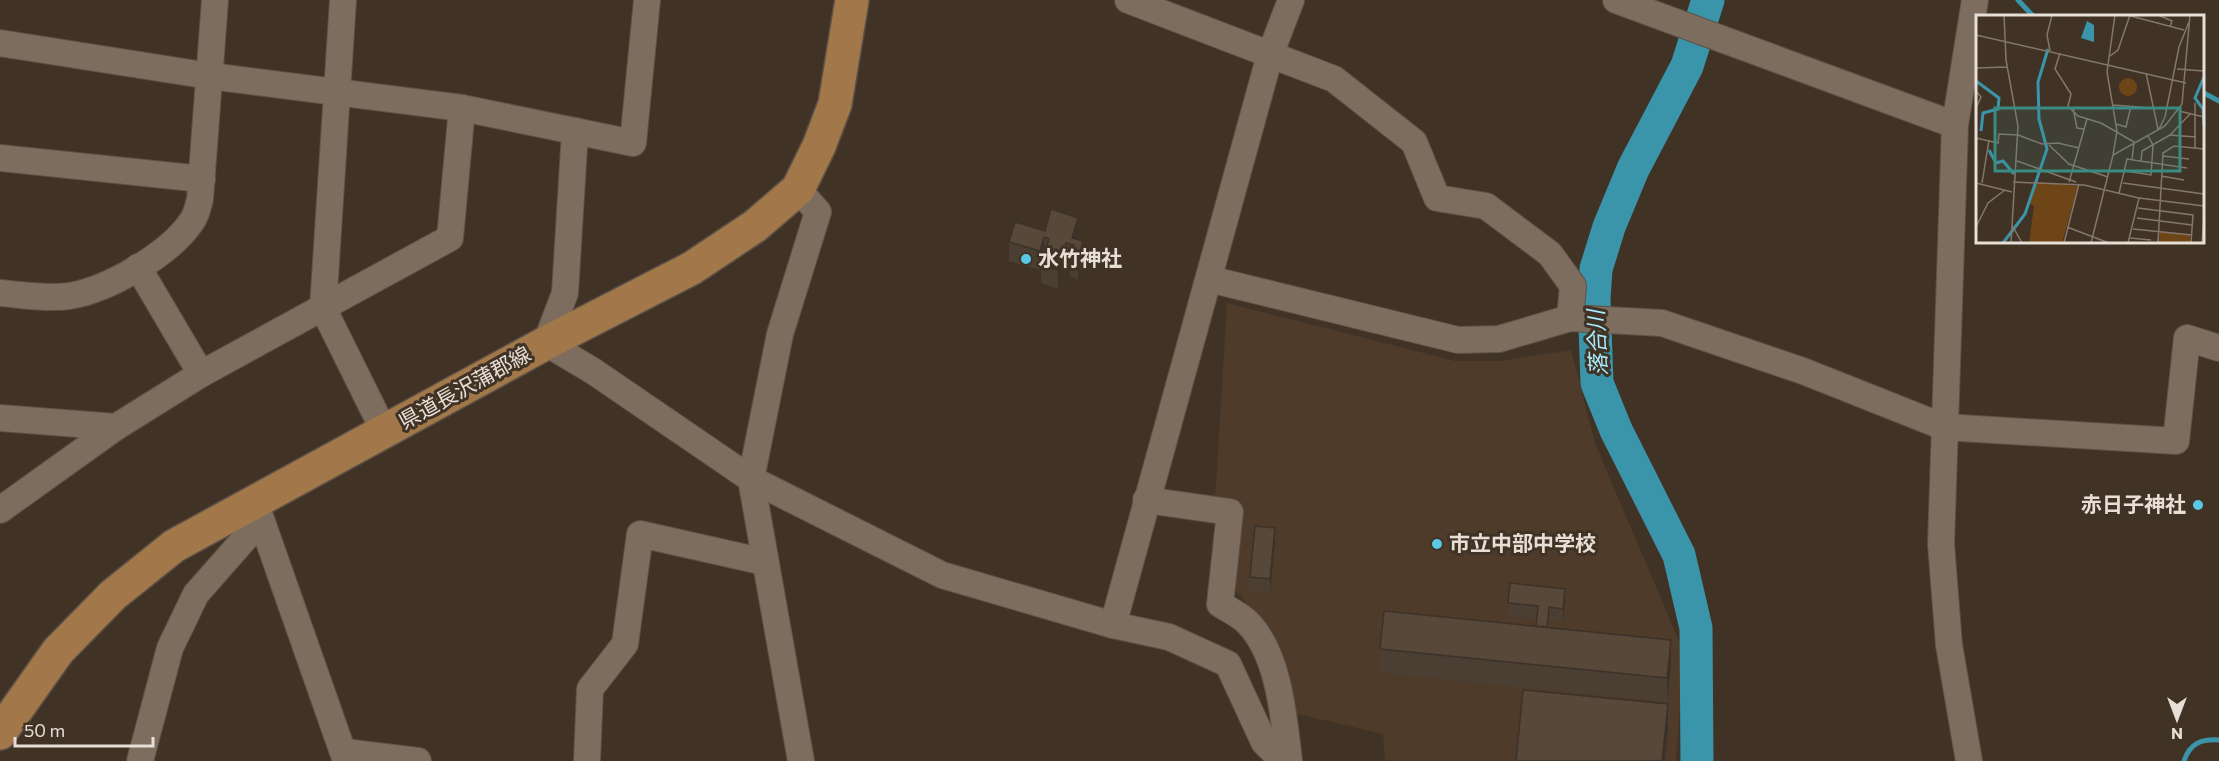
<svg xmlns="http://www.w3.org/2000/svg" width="2219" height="761" viewBox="0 0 2219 761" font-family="Commissioner,'Noto Sans JP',sans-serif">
  <rect width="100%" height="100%" fill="#403325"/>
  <!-- built -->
  <path fill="#4e3b29" d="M 1227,303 L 1455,361 L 1501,361 L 1571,350 L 1595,443 L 1684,653 L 1676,761 L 1391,761 L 1385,759 L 1383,734 L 1293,713 L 1271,634 L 1231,584 L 1215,500 Z"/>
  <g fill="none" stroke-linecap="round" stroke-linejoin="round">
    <!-- stream -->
    <g stroke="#3a95aa" stroke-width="5">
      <path d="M 2018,0 L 2033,16"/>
      <path d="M 2202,92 L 2219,101"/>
      <path d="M 2184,761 C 2190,743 2201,739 2219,740"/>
    </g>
    <!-- river -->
    <path stroke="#3a95aa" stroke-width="33" d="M 1697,761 L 1696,628 L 1679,555 L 1616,430 L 1597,383 L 1594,299 L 1596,269 L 1609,227 L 1633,169 L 1687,66 L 1708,0"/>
    <defs>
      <g id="minor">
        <path d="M 343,0 L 323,308 L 385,433"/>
        <path d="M 1128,0 L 1334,79 L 1414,142 L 1437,198 L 1486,206 L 1550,254 L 1573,286 L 1570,318"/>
        <path d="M 1616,0 L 1955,125"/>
        <path d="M 0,43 L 210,76 L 462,108 L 633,143 L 647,0"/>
        <path d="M 575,131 L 565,293 L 546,343 L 593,371 L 751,479 L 942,575 L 1113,625 L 1169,637 L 1228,664 L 1264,742 L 1283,761"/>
        <path d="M 0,158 L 202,179"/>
        <path d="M 798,189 L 818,212 L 780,334 L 751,479 L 801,761"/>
        <path d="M 138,267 L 201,374"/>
        <path d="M 1209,279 L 1458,340 L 1499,339 L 1570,318 L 1662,323 L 1803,371 L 1944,427 L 2176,441 L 2187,338 L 2219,348"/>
        <path d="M 0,293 C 22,295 47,299 69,296 C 108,290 170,254 192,221 C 197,214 198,206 200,199 L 215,0"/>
        <path d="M 0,418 L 116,427 L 0,510"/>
        <path d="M 116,427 L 201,374 L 450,238 L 462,108"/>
        <path d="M 1146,500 L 1230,512 L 1220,604 C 1229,610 1240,615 1247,622 C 1279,653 1284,718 1289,761"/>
        <path d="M 255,502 L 346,761"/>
        <path d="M 1113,625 L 1270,55 L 1291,0"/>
        <path d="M 344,752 L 418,761"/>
        <path d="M 140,761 L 170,648 L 196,594 L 248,535 L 255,502"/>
        <path d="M 587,761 L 590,689 L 625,644 L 640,534 L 765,562"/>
        <path d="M 1969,761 L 1949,645 L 1941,544 L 1955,125 L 1975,0"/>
      </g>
      <path id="major" d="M 0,733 L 58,651 L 113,595 L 174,546 L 546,343 L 692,268 L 755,226 L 798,189 L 819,146 L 835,104 L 852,0"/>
    </defs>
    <!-- minor casing -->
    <use href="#minor" stroke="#5d5146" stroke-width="28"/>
    <!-- major casing -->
    <use href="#major" stroke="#5d5146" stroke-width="36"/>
    <!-- minor -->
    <use href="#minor" stroke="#7d6d5e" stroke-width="26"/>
    <!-- major -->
    <use href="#major" stroke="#a2784b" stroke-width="33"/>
  </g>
  <!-- wall -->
  <g fill="#4b3e32">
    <path d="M 1045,231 L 1078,237 L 1077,240 L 1083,260 L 1078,279 L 1070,276 L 1070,263 L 1066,262 L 1058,289 L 1041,283 L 1041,267 L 1040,270 L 1009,261 L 1009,242 Z"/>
    <path d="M 1275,541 L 1270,592 L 1250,590 L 1250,577 Z"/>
    <path d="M 1565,601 L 1563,622 L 1549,620 L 1548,628 L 1671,664 L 1667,702 L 1380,673 L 1380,649 L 1536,626 L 1537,619 L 1508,616 L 1508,603 Z"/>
  </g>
  <!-- shaded-wall -->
  <g fill="#3d3229">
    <path d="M 1078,218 L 1078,237 L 1074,250 L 1074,245 L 1072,238 Z"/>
    <path d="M 1044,237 L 1044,256 L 1040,270 L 1040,251 Z"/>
    <path d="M 1083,241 L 1083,260 L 1078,279 L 1078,260 Z"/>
    <path d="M 1066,243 L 1066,262 L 1058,289 L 1058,270 Z"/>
    <path d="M 1275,528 L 1275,541 L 1270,592 L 1270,579 Z"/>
    <path d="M 1565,589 L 1565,601 L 1563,622 L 1563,609 Z"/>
    <path d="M 1671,640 L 1671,664 L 1667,702 L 1667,678 Z"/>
    <path d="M 1668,704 L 1668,728 L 1665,761 L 1662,761 Z"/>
  </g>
  <!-- building -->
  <g fill="#57483a" stroke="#3d3229" stroke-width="1.5">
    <path d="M 1051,209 L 1078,218 L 1072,238 L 1083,241 L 1078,260 L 1070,257 L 1074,245 L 1066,243 L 1058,270 L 1041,264 L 1049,239 L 1044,237 L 1040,251 L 1009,242 L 1015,222 L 1045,231 Z"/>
    <path d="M 1255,526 L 1275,528 L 1270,579 L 1250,577 Z"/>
    <path d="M 1510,583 L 1565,589 L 1563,609 L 1549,607 L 1547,627 L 1536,626 L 1538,606 L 1508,603 Z"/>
    <path d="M 1384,611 L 1671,640 L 1667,678 L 1380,649 Z"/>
    <path d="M 1523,690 L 1668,704 L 1662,761 L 1516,761 Z"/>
  </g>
  <!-- markers -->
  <g fill="#59c8e4" stroke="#403325" stroke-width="2">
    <circle cx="1026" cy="259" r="6"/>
    <circle cx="2198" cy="505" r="6"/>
    <circle cx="1437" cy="544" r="6"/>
  </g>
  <g text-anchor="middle" stroke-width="6" stroke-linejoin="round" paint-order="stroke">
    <!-- poi labels -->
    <g font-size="21" font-weight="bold" fill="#e7ded6" stroke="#403325" text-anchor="start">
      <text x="1038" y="266">水竹神社</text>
      <text x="2186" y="512" text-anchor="end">赤日子神社</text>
      <text x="1449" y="551">市立中部中学校</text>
    </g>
    <!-- street labels -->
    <g font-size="21" fill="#e7ded6" stroke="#403325">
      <text transform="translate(465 388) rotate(-29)" y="7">県道長沢蒲郡線</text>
    </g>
    <!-- water labels -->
    <g font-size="22" font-style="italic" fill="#a7ebfd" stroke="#403325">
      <text transform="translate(1597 343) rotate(-93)" y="8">落合川</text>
    </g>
  </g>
  <!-- overview -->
  <g transform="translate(1976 15)">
    <rect width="228" height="228" fill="#403325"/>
    <path d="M143 72a9 9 0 1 1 18 0a9 9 0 1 1-18 0ZM 60,167 L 102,171 L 86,228 L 53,228 L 58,191 L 53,188 ZM 184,217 L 214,220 L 214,228 L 183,228 Z" fill="#6e4517"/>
    <path d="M 111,6 L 118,10 L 118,27 L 105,23 Z" fill="#3a95aa"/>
    <path fill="none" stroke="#3a95aa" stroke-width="3" d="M 228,62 L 219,83 L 227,94 L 228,111M 0,66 L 23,83 L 22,94 L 7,98 L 5,116M 13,135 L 20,148 L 27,146 L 38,159M 27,228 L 49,199 L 71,134 L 63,104 L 62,67 L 72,34"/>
    <path fill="none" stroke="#83776c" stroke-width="1.5" d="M 28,0 L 30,45 L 42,111 L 35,228M 151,0 L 208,15M 182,0 L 196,6 L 194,12M 0,20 L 210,68M 74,36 L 71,20 L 76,0M 84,38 L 79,54 L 95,79 L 92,91 L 102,101 L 125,108 L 158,127 L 156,145M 134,41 L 142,35 L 154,0M 0,53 L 31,52M 201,54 L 228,56M 170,58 L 182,114M 0,76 L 5,82 L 0,93M 219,88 L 219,133M 137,90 L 175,93M 97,93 L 101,113 L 108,114M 203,96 L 228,102M 214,99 L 194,120 L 220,122M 140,109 L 150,112 L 155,91M 183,114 L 189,102 L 203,32 L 213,7M 0,123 L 22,128 L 23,119 L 42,120 L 66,129 L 82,128 L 103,133M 73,130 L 93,149 L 132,162M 137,140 L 141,116 L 131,57 L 139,0M 187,141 L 213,144M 41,146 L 100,167M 165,147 L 166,136 L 194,120M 150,156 L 175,160 L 177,130 L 172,121M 185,161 L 208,165M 37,167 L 108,170 L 163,183 L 152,228M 93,167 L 111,104M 0,168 L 36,177M 6,168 L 13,125M 147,168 L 228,179M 143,178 L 151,144 L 211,153M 163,183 L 228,191M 162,193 L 217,200 L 215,228M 161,203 L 216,210M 36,210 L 46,228M 0,212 L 12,188 L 29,175M 91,212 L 133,228M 157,214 L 216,220M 154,223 L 175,225M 88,228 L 103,169M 115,228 L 137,140 L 189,111 L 206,89 L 214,0M 182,228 L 187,138 L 198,131 L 228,134M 226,228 L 228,200"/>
    <path fill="#3a8b83" fill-opacity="0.15" stroke="#3a8b83" stroke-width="3" d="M 19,93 L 204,93 L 204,156 L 19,156 Z"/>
    <rect width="228" height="228" fill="none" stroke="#e7ded6" stroke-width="3"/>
  </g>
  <!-- north arrow -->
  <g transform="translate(2177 719) rotate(180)" stroke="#403325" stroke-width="4.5" paint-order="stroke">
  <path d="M0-4.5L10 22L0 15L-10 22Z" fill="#e7ded6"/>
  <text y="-9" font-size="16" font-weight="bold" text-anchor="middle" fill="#e7ded6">N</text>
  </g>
  <!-- scale -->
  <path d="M15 737v9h138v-9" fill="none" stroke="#e7ded6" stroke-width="3"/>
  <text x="24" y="737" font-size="18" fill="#e7ded6" stroke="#403325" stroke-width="4.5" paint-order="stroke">50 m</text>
</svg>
